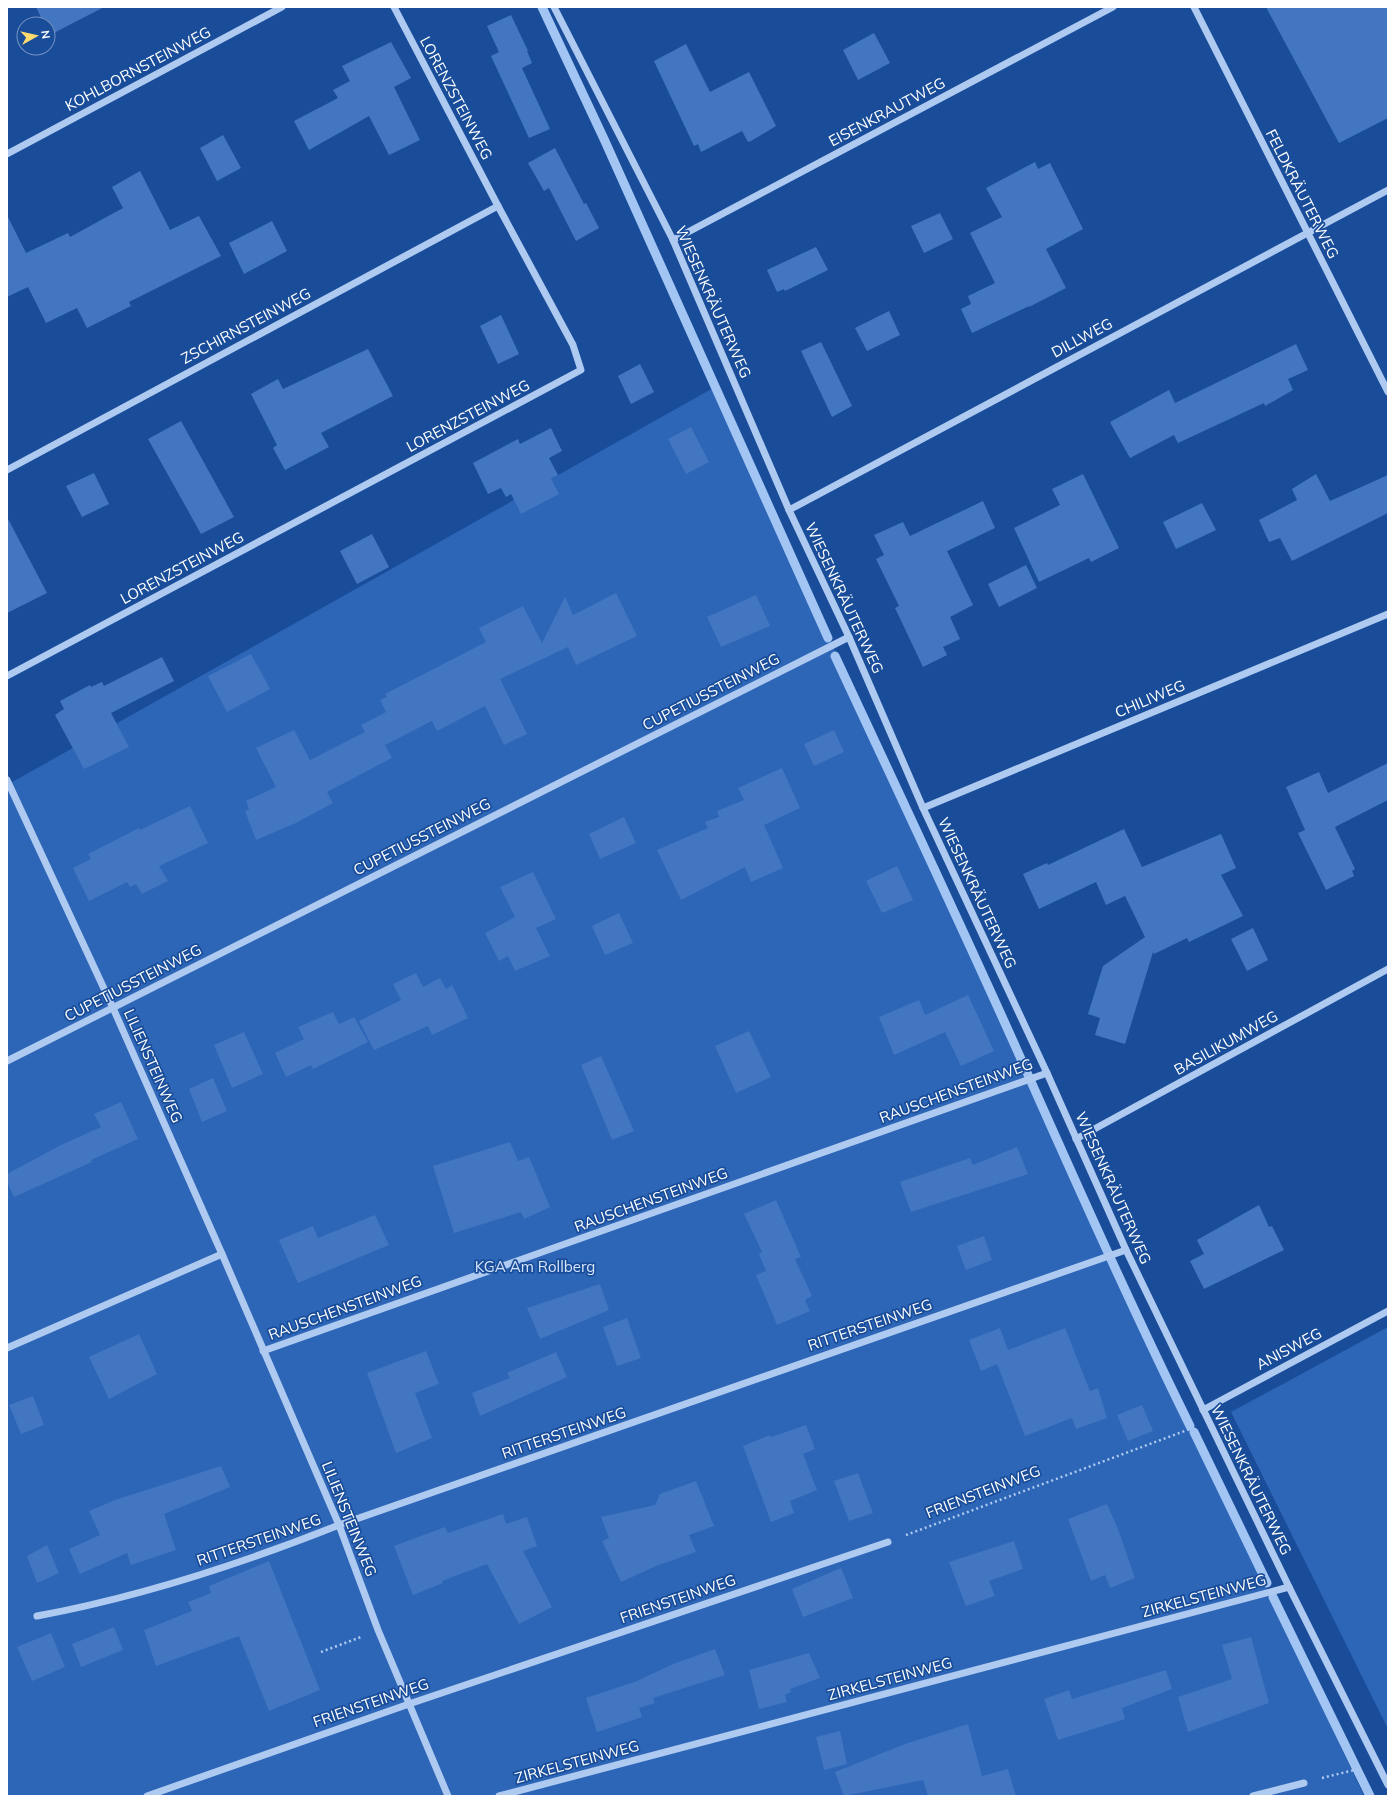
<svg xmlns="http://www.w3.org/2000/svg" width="1395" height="1803" viewBox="0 0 1395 1803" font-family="Mulish,sans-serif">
  <rect width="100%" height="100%" fill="#194d9a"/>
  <!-- green -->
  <g fill="#2d66b7">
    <path d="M 715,387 L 1017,1050 L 1082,1198 L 1106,1245 L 1364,1796 L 7,1796 L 7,785 Z"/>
    <path d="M 1388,1327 L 1388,1729 L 1231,1412 Z"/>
  </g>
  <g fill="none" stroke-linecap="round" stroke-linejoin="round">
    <!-- stream -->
    <g stroke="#a2c5f3" stroke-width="9">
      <path d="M 542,7 L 604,139 L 828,638"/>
      <path d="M 835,656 C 896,787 958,918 1017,1050 C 1073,1176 1129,1302 1190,1426"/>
      <path d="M 1194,1432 L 1267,1583"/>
      <path d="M 1273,1597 L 1370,1796"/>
    </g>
  </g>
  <!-- building -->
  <g fill="#4276c1">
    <path d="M 36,7 L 104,7 L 50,35 L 48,24 L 44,24 Z"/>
    <path d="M 1266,7 L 1388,7 L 1388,118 L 1339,143 Z"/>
    <path d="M 511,15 L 528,51 L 527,51 L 532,63 L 522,68 L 550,129 L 529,138 L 491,56 L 499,52 L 487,26 Z"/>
    <path d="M 874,33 L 890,63 L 858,80 L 843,50 Z"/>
    <path d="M 391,42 L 411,78 L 394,87 L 420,140 L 389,155 L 369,116 L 309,150 L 294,121 L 338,98 L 333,90 L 350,81 L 342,66 Z"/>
    <path d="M 686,44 L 710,92 L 749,72 L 776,126 L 751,141 L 748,142 L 742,131 L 701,152 L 698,144 L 694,146 L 654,61 Z"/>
    <path d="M 223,135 L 241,168 L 217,181 L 200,148 Z"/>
    <path d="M 555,148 L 584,204 L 586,203 L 599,228 L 576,241 L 549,188 L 544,191 L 528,163 Z"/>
    <path d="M 1035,162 L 1038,169 L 1050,163 L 1083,229 L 1046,249 L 1066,288 L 1029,307 L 1029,306 L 972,333 L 961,309 L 971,304 L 968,296 L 995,283 L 970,233 L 1002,217 L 986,188 Z"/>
    <path d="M 140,171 L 170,230 L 199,216 L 221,256 L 129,302 L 131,306 L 87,328 L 77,308 L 46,323 L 28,287 L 7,297 L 7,215 L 26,253 L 68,233 L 70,237 L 123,208 L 112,187 Z"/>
    <path d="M 940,213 L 953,239 L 924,253 L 911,226 Z"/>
    <path d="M 272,221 L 287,251 L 244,274 L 229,243 Z"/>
    <path d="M 816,247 L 828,270 L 785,291 L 784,289 L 777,292 L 767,270 Z"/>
    <path d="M 889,311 L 900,335 L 867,351 L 855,328 Z"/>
    <path d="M 501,315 L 519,354 L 498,364 L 480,326 Z"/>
    <path d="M 821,342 L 852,406 L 832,417 L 801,351 Z"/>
    <path d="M 1296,344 L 1308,370 L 1288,379 L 1293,390 L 1265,406 L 1264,403 L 1178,443 L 1174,435 L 1130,458 L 1112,426 L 1110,422 L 1169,390 L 1175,403 Z"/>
    <path d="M 368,349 L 393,396 L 321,433 L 329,447 L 285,470 L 273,448 L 277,445 L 251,394 L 278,379 L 283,389 Z"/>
    <path d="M 640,364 L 654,392 L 631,404 L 618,376 Z"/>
    <path d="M 181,421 L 234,517 L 201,534 L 148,439 Z"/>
    <path d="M 691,427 L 709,462 L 686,474 L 668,439 Z"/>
    <path d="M 551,428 L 562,451 L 549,458 L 558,475 L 551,479 L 559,494 L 521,514 L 511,494 L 506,497 L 501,488 L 488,494 L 473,463 L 518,439 L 520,444 Z"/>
    <path d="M 94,473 L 109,504 L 82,517 L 66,486 Z"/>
    <path d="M 1083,474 L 1119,548 L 1091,562 L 1089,558 L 1039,582 L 1014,528 L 1060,505 L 1052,489 Z"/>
    <path d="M 1316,474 L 1330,501 L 1388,475 L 1388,513 L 1292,561 L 1280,538 L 1269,542 L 1259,520 L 1297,500 L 1292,489 Z"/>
    <path d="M 983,501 L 995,528 L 947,551 L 973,605 L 950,617 L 960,639 L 943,647 L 947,655 L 923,667 L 895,608 L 899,606 L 876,559 L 884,555 L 874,535 L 903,522 L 910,536 Z"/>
    <path d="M 1202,503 L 1216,530 L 1176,549 L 1163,522 Z"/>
    <path d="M 7,517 L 47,593 L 7,613 Z"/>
    <path d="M 372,534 L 389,567 L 357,584 L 340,551 Z"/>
    <path d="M 1026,565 L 1037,588 L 999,607 L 988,584 Z"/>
    <path d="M 616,593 L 637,636 L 576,665 L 568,647 L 500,679 L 527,734 L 504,745 L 485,706 L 437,731 L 432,721 L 385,745 L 392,758 L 327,792 L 333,803 L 296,823 L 256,840 L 245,811 L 249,809 L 246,801 L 276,787 L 256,748 L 294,730 L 310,760 L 365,732 L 361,725 L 386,712 L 380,700 L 387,697 L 385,694 L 486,642 L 479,628 L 523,606 L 542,643 L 565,597 L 573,615 Z"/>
    <path d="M 756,595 L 770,626 L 721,647 L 707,617 Z"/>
    <path d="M 251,654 L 270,689 L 227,712 L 208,676 Z"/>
    <path d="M 162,657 L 174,681 L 111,713 L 129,747 L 84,769 L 55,715 L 64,709 L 60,701 L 90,685 L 91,687 L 102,682 L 104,686 Z"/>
    <path d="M 834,730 L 844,752 L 814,766 L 804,744 Z"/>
    <path d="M 1388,763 L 1388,800 L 1335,827 L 1355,869 L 1352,871 L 1354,876 L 1326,890 L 1298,833 L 1305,830 L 1286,787 L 1319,772 L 1328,793 Z"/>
    <path d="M 782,768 L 800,808 L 764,825 L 783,868 L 751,882 L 745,867 L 681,900 L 657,850 L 708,828 L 705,822 L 719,817 L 717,811 L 744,800 L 738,788 Z"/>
    <path d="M 190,806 L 208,843 L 159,866 L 168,881 L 142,894 L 136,884 L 130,887 L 127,882 L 89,901 L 73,868 L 91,859 L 88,854 L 139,828 L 140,830 Z"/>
    <path d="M 624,817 L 636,843 L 600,859 L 589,834 Z"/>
    <path d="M 1124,829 L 1142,867 L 1221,834 L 1236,868 L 1221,875 L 1243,916 L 1189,942 L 1187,938 L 1154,954 L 1153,952 L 1125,1044 L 1095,1035 L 1100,1018 L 1088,1014 L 1103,966 L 1145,937 L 1125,896 L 1106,905 L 1096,882 L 1039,909 L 1023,874 L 1047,863 L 1048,865 Z"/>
    <path d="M 897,866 L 913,900 L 882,913 L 866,881 Z"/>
    <path d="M 533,872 L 556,919 L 536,928 L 550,956 L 515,971 L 508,956 L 499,961 L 485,933 L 515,917 L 500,887 Z"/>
    <path d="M 619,913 L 633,943 L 605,955 L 592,926 Z"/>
    <path d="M 1253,928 L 1268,960 L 1247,971 L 1231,939 Z"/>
    <path d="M 416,973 L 423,987 L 440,978 L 446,989 L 452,985 L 468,1018 L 432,1035 L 428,1026 L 374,1050 L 359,1021 L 401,1000 L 393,984 Z"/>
    <path d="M 968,995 L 994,1051 L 961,1066 L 945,1032 L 894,1055 L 879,1017 L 919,1000 L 925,1015 Z"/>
    <path d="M 333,1012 L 339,1024 L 354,1017 L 368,1042 L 313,1069 L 311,1065 L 286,1077 L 275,1053 L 304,1039 L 298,1027 Z"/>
    <path d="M 749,1031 L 771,1077 L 736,1093 L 715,1046 Z"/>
    <path d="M 244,1032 L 263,1074 L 232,1088 L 214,1045 Z"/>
    <path d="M 601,1056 L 634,1131 L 612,1140 L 581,1065 Z"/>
    <path d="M 213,1078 L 227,1111 L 202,1122 L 189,1089 Z"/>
    <path d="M 121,1102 L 138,1139 L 91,1160 L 92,1162 L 14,1197 L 7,1182 L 7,1174 L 61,1145 L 101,1127 L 94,1114 Z"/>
    <path d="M 510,1142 L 518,1161 L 529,1157 L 550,1207 L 524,1219 L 521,1212 L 454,1233 L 433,1166 Z"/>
    <path d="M 1017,1147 L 1028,1174 L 911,1212 L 900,1182 L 970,1158 L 973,1165 Z"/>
    <path d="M 776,1200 L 801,1257 L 795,1259 L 812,1296 L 805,1300 L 810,1311 L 777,1325 L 756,1275 L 766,1271 L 759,1254 L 762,1252 L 744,1214 Z"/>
    <path d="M 1259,1205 L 1269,1227 L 1272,1226 L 1284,1250 L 1204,1289 L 1190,1261 L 1204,1254 L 1197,1240 Z"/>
    <path d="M 375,1215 L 389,1245 L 298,1283 L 279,1240 L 313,1226 L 318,1238 Z"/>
    <path d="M 984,1236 L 992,1260 L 966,1270 L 957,1246 Z"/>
    <path d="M 600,1284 L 609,1310 L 540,1339 L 527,1308 Z"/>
    <path d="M 627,1318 L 641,1358 L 617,1366 L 603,1327 Z"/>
    <path d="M 1000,1328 L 1008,1350 L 1065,1328 L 1090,1391 L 1098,1388 L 1107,1418 L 1076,1429 L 1072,1418 L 1025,1436 L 997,1364 L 981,1371 L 969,1340 Z"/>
    <path d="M 139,1334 L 157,1374 L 109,1399 L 89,1357 Z"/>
    <path d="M 426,1351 L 439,1384 L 415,1393 L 432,1438 L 396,1453 L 367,1373 Z"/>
    <path d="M 556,1352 L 567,1377 L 480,1416 L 472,1393 L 510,1378 L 507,1373 Z"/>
    <path d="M 33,1396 L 44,1425 L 21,1434 L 9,1405 Z"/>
    <path d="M 1142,1405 L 1153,1431 L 1128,1441 L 1117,1415 Z"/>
    <path d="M 806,1425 L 815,1449 L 803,1454 L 817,1490 L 790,1501 L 794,1513 L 771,1522 L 743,1446 L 770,1435 L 771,1437 Z"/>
    <path d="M 221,1466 L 230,1487 L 164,1514 L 176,1550 L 131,1565 L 127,1553 L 80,1574 L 69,1549 L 100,1535 L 89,1511 L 115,1500 Z"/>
    <path d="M 858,1473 L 873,1513 L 849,1521 L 834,1481 Z"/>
    <path d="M 696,1481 L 714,1526 L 689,1535 L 696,1552 L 656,1566 L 621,1582 L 602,1541 L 609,1538 L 601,1517 L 655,1505 L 660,1494 Z"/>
    <path d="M 1107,1504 L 1118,1529 L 1135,1578 L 1110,1588 L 1105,1575 L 1091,1581 L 1068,1519 Z"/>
    <path d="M 503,1514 L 506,1524 L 527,1517 L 537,1546 L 523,1551 L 552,1607 L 519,1624 L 487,1564 L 442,1581 L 443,1583 L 413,1595 L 394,1546 L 445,1527 L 448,1533 Z"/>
    <path d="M 1014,1541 L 1023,1569 L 989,1581 L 995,1596 L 966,1606 L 949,1562 Z"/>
    <path d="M 47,1545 L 59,1573 L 37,1583 L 27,1556 Z"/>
    <path d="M 269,1561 L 320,1690 L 269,1711 L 239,1636 L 156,1666 L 144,1630 L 192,1611 L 188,1602 L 211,1593 L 209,1586 Z"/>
    <path d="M 841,1568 L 853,1598 L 803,1617 L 792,1589 Z"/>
    <path d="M 114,1627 L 123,1650 L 81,1667 L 72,1644 Z"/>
    <path d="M 51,1633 L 65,1667 L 32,1681 L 17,1647 Z"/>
    <path d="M 1251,1637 L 1269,1703 L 1188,1732 L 1178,1697 L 1232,1679 L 1222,1645 Z"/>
    <path d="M 715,1649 L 725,1675 L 653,1698 L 655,1703 L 639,1708 L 642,1717 L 597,1732 L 586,1698 L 637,1681 L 673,1664 Z"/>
    <path d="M 809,1653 L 820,1678 L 790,1689 L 791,1692 L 785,1695 L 787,1702 L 759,1709 L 749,1670 Z"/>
    <path d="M 1166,1670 L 1172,1689 L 1122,1708 L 1125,1719 L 1058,1740 L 1044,1699 L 1069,1690 L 1072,1699 Z"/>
    <path d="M 968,1724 L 982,1776 L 1008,1769 L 1016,1796 L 928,1796 L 923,1780 L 844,1796 L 835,1772 L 905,1744 Z"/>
    <path d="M 840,1731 L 847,1764 L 824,1770 L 816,1737 Z"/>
  </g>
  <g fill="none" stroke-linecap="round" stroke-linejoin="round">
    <!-- path -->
    <g stroke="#afcaf1" stroke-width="2.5" stroke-dasharray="2 3" stroke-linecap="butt">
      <path d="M 906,1535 L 1190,1429"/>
      <path d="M 321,1652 L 361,1637"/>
      <path d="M 1322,1778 L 1358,1769"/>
    </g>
    <!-- minor -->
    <g stroke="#afcaf1" stroke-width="7">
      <path d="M 554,7 L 673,240 L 789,510 L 849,637 L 923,808 L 1047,1073 L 1126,1250 L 1289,1587 L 1388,1785"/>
      <path d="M 1194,7 L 1388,392"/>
      <path d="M 7,154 L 282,7"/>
      <path d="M 673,240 L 1113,7"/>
      <path d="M 7,470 L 498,206"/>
      <path d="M 789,510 L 1388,190"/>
      <path d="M 7,676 L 581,370 L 573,345 L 498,206 L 394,7"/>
      <path d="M 7,780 L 113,1008 L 222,1254 L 339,1525 L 378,1630 L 448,1796"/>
      <path d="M 923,808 L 1388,614"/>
      <path d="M 7,1061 L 849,637"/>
      <path d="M 1076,1139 L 1388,969"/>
      <path d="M 7,1348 L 222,1254"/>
      <path d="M 263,1351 L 1047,1073"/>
      <path d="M 1203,1410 L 1388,1311"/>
      <path d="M 37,1616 C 140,1597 241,1564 339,1525 L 1126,1250"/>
      <path d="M 147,1796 L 409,1704 L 888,1542"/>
      <path d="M 499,1796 L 1289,1587"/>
      <path d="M 1253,1796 L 1304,1783"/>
    </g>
  </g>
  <g text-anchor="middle" stroke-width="3.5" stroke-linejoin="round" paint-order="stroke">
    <!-- street labels -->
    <g font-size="15" fill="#fff" stroke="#194d9a">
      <text transform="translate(138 69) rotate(-28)" y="5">KOHLBORNSTEINWEG</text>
      <text transform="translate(456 98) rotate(62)" y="5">LORENZSTEINWEG</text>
      <text transform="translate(887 112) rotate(-28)" y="5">EISENKRAUTWEG</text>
      <text transform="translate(1302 194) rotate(63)" y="5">FELDKRÄUTERWEG</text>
      <text transform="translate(713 302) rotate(66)" y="5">WIESENKRÄUTERWEG</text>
      <text transform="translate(246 326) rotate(-28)" y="5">ZSCHIRNSTEINWEG</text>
      <text transform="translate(1082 338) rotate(-28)" y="5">DILLWEG</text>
      <text transform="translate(468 416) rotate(-28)" y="5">LORENZSTEINWEG</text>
      <text transform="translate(182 568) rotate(-28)" y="5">LORENZSTEINWEG</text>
      <text transform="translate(844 598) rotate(65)" y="5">WIESENKRÄUTERWEG</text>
      <text transform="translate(711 692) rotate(-27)" y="5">CUPETIUSSTEINWEG</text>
      <text transform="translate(1150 699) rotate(-23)" y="5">CHILIWEG</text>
      <text transform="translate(422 837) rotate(-27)" y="5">CUPETIUSSTEINWEG</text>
      <text transform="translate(977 893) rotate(65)" y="5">WIESENKRÄUTERWEG</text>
      <text transform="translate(133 983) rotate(-27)" y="5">CUPETIUSSTEINWEG</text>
      <text transform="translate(1226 1043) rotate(-29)" y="5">BASILIKUMWEG</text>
      <text transform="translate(153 1066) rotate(66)" y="5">LILIENSTEINWEG</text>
      <text transform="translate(956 1091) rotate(-20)" y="5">RAUSCHENSTEINWEG</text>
      <text transform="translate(1113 1188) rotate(66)" y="5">WIESENKRÄUTERWEG</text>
      <text transform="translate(651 1200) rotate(-20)" y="5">RAUSCHENSTEINWEG</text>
      <text transform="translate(345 1308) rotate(-20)" y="5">RAUSCHENSTEINWEG</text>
      <text transform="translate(870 1325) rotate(-19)" y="5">RITTERSTEINWEG</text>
      <text transform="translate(1289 1349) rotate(-28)" y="5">ANISWEG</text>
      <text transform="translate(564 1433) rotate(-19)" y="5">RITTERSTEINWEG</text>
      <text transform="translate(1251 1480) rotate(64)" y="5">WIESENKRÄUTERWEG</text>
      <text transform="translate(983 1492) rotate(-21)" y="5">FRIENSTEINWEG</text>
      <text transform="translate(349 1519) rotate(68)" y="5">LILIENSTEINWEG</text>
      <text transform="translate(259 1540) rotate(-19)" y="5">RITTERSTEINWEG</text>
      <text transform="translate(1204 1596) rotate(-15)" y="5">ZIRKELSTEINWEG</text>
      <text transform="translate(678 1599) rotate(-19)" y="5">FRIENSTEINWEG</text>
      <text transform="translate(890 1679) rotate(-15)" y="5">ZIRKELSTEINWEG</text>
      <text transform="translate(371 1703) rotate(-19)" y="5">FRIENSTEINWEG</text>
      <text transform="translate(577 1762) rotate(-15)" y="5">ZIRKELSTEINWEG</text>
    </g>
    <!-- park labels -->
    <g font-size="15" fill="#d6e6fc" stroke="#194d9a">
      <text x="535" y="1272">KGA Am Rollberg</text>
    </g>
  </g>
  <!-- border -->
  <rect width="1395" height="1803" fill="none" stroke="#ffffff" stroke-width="16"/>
  <!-- north arrow -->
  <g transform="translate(36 36) rotate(82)"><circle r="19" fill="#194d9a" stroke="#7594c2"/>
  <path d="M0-3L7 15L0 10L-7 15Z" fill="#ffdb6f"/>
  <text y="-6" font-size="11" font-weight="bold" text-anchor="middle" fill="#ffffff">N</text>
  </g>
</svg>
